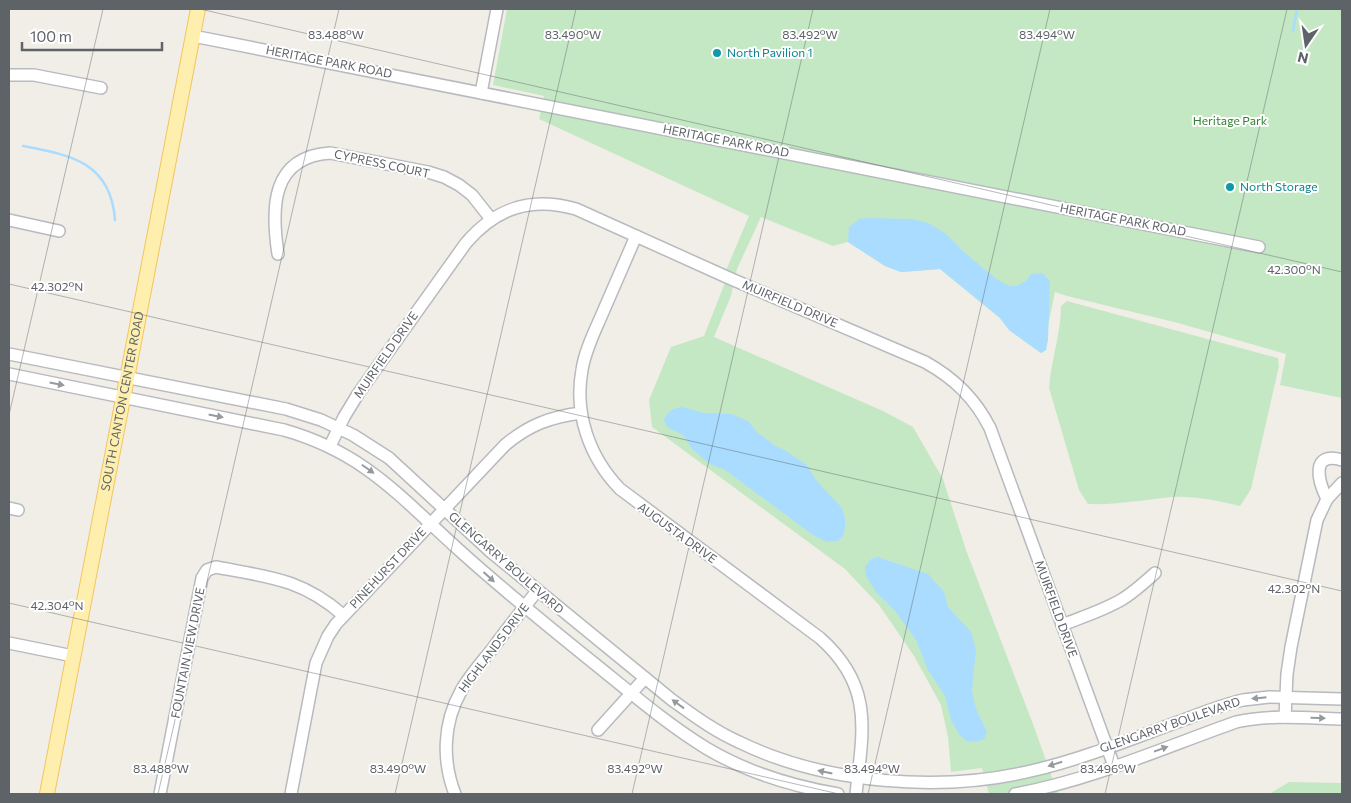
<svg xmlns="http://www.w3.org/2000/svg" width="1351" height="803" viewBox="0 0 1351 803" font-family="Commissioner,sans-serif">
  <rect width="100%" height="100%" fill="#f1eee7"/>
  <!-- green -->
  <g fill="#c5e8c4">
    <path d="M 507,9 L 1342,9 L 1342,398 L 1280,385 L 1286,354 L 1178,323 L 1067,296 L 1055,292 L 1048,326 L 1046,350 L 1041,353 L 1009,330 L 1000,318 L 940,269 L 901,272 L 885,266 L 848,242 L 833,246 L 761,217 L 737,269 L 731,296 L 714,337 L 883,411 L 913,427 L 943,479 L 966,550 L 1033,724 L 1058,794 L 989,794 L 982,768 L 951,772 L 948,737 L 941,705 L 914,656 L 879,605 L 845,569 L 652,427 L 649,400 L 671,347 L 704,336 L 724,285 L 727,268 L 749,216 L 539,119 L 544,96 L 493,85 Z"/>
    <path d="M 1067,301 L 1278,358 L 1279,366 L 1251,489 L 1240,506 C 1218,501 1195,496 1172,497 C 1143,500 1116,505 1088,504 L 1079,490 L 1049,388 C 1051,360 1061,333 1061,306 Z"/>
    <path d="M 1289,782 L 1342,783 L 1342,794 L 1269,794 Z"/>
  </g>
  <!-- water -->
  <g fill="#a9dcff">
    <path d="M 868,218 L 912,219 L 928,223 L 945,233 L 964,252 L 996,279 L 1009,286 L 1017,286 L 1026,281 L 1031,274 L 1042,273 L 1050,281 L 1048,340 L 1046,350 L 1041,353 L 1009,330 L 1000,318 L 940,269 L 901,272 L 885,266 L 848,242 L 849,227 L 859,219 Z"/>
    <path d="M 682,407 L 704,413 L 731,414 L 748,421 L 756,431 L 774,445 L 786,451 L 807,465 L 816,480 L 842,508 L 845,518 L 845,528 L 843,536 L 838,541 L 827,542 L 813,535 L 725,470 L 710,464 L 693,450 L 683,435 L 667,427 L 664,420 C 667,411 673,409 682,407 Z"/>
    <path d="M 878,557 L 928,574 L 944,592 L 948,607 L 971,632 L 976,649 L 972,690 L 976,709 L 987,732 L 984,739 L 976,742 L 966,741 L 959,734 L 951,720 L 945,696 L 928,670 L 916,640 L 896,612 L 876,592 L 866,576 L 865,567 L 871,559 Z"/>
  </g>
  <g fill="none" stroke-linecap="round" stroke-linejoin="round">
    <!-- stream -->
    <g stroke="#a9dcff" stroke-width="2.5">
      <path d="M 1293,31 L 1297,9"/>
      <path d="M 23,146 C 72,155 111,163 115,220"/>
    </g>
    <defs>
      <g id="minor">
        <path d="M 193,36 L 1259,247"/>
        <path d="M 9,75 L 34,75 L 101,88"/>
        <path d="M 481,93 L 497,9"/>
        <path d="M 9,220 L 59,231"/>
        <path d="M 636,236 C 625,261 614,287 603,312 C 595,331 585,350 582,370 C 574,413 589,457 620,489 L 820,638 C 874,686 863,730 856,794"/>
        <path d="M 278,254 C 271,208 271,157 330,153 L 428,172 L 444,177 L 459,185 L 472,195 L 491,219"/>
        <path d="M 9,354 L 286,409 L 321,420 L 353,435 L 389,458 L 491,552 L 672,700 C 693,715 714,731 739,742 C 825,784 942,793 1035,770 C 1086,758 1136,737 1186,719 C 1205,712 1224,704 1243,700 L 1269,697 L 1342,699"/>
        <path d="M 9,374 L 284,430 C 365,453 400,497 459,550 C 503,590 549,627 595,664 C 631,693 667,724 706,748 C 746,772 792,786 838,794"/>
        <path d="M 330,446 L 344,417 L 358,394 L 466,243 C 496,208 531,196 576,209 L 729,278 L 925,362 C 954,378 975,398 990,428 L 1114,766"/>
        <path d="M 1327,499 C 1318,481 1310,451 1342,460"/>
        <path d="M 9,508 L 18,510"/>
        <path d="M 1062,625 C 1082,617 1102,611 1121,600 C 1133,593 1144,583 1155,573"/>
        <path d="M 9,643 L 73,656"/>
        <path d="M 1285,717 L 1287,674 L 1291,647 L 1317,520 L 1327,499 L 1342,483"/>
        <path d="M 598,730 L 645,678"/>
        <path d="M 160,794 L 202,578 L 207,570 L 216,567 C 269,577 302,579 343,615"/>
        <path d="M 291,794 L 316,663 L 328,636 L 336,624 L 505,445 C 529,425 550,417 581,413"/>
        <path d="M 455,794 C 442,761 443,723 461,691 C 469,676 482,662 493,648 C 507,629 522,610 537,591"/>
        <path d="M 1015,794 C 1091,780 1163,748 1236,722 C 1271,714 1307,718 1342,719"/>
      </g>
      <g id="major">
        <path id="s1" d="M 47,794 L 198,9"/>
      </g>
    </defs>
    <!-- minor casing -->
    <use href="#minor" stroke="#b7babe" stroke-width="14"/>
    <!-- major casing -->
    <use href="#major" stroke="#f4c55d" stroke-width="16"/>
    <!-- minor -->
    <use href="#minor" stroke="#fff" stroke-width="11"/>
    <!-- major -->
    <use href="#major" stroke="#ffefae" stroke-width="14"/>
  </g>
  <!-- one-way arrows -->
  <defs><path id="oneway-solid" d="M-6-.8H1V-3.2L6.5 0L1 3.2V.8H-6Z" transform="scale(1.25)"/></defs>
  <g fill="#969a9d">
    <use href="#oneway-solid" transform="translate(57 384) rotate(11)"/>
    <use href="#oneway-solid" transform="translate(216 416) rotate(11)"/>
    <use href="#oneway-solid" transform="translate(368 469) rotate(35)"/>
    <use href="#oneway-solid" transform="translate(489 577) rotate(42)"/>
    <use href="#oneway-solid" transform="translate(1259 698) rotate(174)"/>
    <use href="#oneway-solid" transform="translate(678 704) rotate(-144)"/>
    <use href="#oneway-solid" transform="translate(1318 718) rotate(2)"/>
    <use href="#oneway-solid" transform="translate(1161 749) rotate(-20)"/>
    <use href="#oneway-solid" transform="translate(1055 764) rotate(163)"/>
    <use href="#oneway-solid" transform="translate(825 772) rotate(-168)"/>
  </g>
  <!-- ticks -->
  <path fill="none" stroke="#5e6368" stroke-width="1" stroke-opacity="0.45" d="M 200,9 L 1342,272M 9,284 L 1342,591M 9,415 L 103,9M 9,603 L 839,794M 158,794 L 339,9M 395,794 L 576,9M 632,794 L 813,9M 868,794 L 1050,9M 1105,794 L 1287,9"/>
  <!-- markers -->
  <g fill="#0f9aa8" stroke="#fff" stroke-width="2">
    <circle cx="717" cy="53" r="5"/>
    <circle cx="1230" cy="187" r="5"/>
  </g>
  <g text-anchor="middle" stroke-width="4" stroke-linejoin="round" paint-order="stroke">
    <!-- culture labels -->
    <g font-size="12" fill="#0d838f" stroke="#fff" text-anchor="start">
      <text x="727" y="57">North Pavilion 1</text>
      <text x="1240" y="191">North Storage</text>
    </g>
    <!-- street labels -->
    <g font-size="12" fill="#5e6368" stroke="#fff">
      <text transform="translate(329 62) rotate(11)" y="4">HERITAGE PARK ROAD</text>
      <text transform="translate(726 141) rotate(11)" y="4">HERITAGE PARK ROAD</text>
      <text transform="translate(382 164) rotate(12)" y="4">CYPRESS COURT</text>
      <text transform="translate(1123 220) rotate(11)" y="4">HERITAGE PARK ROAD</text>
      <text transform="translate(790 304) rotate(23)" y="4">MUIRFIELD DRIVE</text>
      <text transform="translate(386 355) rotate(-55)" y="4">MUIRFIELD DRIVE</text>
      <text dy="4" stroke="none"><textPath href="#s1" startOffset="400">SOUTH CANTON CENTER ROAD</textPath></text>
      <text transform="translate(677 533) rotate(36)" y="4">AUGUSTA DRIVE</text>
      <text transform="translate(506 563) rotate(41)" y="4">GLENGARRY BOULEVARD</text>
      <text transform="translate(388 568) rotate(-47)" y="4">PINEHURST DRIVE</text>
      <text transform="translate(1056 609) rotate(70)" y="4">MUIRFIELD DRIVE</text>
      <text transform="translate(494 648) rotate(-53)" y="4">HIGHLANDS DRIVE</text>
      <text transform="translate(188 653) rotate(-79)" y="4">FOUNTAIN VIEW DRIVE</text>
      <text transform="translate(1170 725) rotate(-19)" y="4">GLENGARRY BOULEVARD</text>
    </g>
    <!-- park labels -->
    <g font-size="12" fill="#338234" stroke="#fff">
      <text x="1230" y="125">Heritage Park</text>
    </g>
  </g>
  <g font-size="12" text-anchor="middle" fill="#5e6368" stroke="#fff" stroke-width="4" stroke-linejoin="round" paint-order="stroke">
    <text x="336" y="39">83.488°W</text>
    <text x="573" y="39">83.490°W</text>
    <text x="810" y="39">83.492°W</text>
    <text x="1047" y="39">83.494°W</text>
    <text x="1294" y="274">42.300°N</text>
    <text x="57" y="291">42.302°N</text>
    <text x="1294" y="593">42.302°N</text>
    <text x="57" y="610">42.304°N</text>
    <text x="161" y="773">83.488°W</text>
    <text x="398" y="773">83.490°W</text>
    <text x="635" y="773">83.492°W</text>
    <text x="872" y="773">83.494°W</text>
    <text x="1108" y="773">83.496°W</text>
  </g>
  <!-- border -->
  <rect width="1351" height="803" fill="none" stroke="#5e6368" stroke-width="20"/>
  <!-- north arrow -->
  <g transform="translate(1306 45) rotate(193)" stroke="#ffffff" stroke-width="4" paint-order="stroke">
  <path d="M0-4L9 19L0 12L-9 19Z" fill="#5e6368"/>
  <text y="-8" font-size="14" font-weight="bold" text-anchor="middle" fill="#5e6368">N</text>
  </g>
  <!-- scale -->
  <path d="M22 42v8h140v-8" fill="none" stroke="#5e6368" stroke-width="2.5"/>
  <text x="30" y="42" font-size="15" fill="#5e6368" stroke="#ffffff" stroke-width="4" paint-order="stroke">100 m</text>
</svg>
